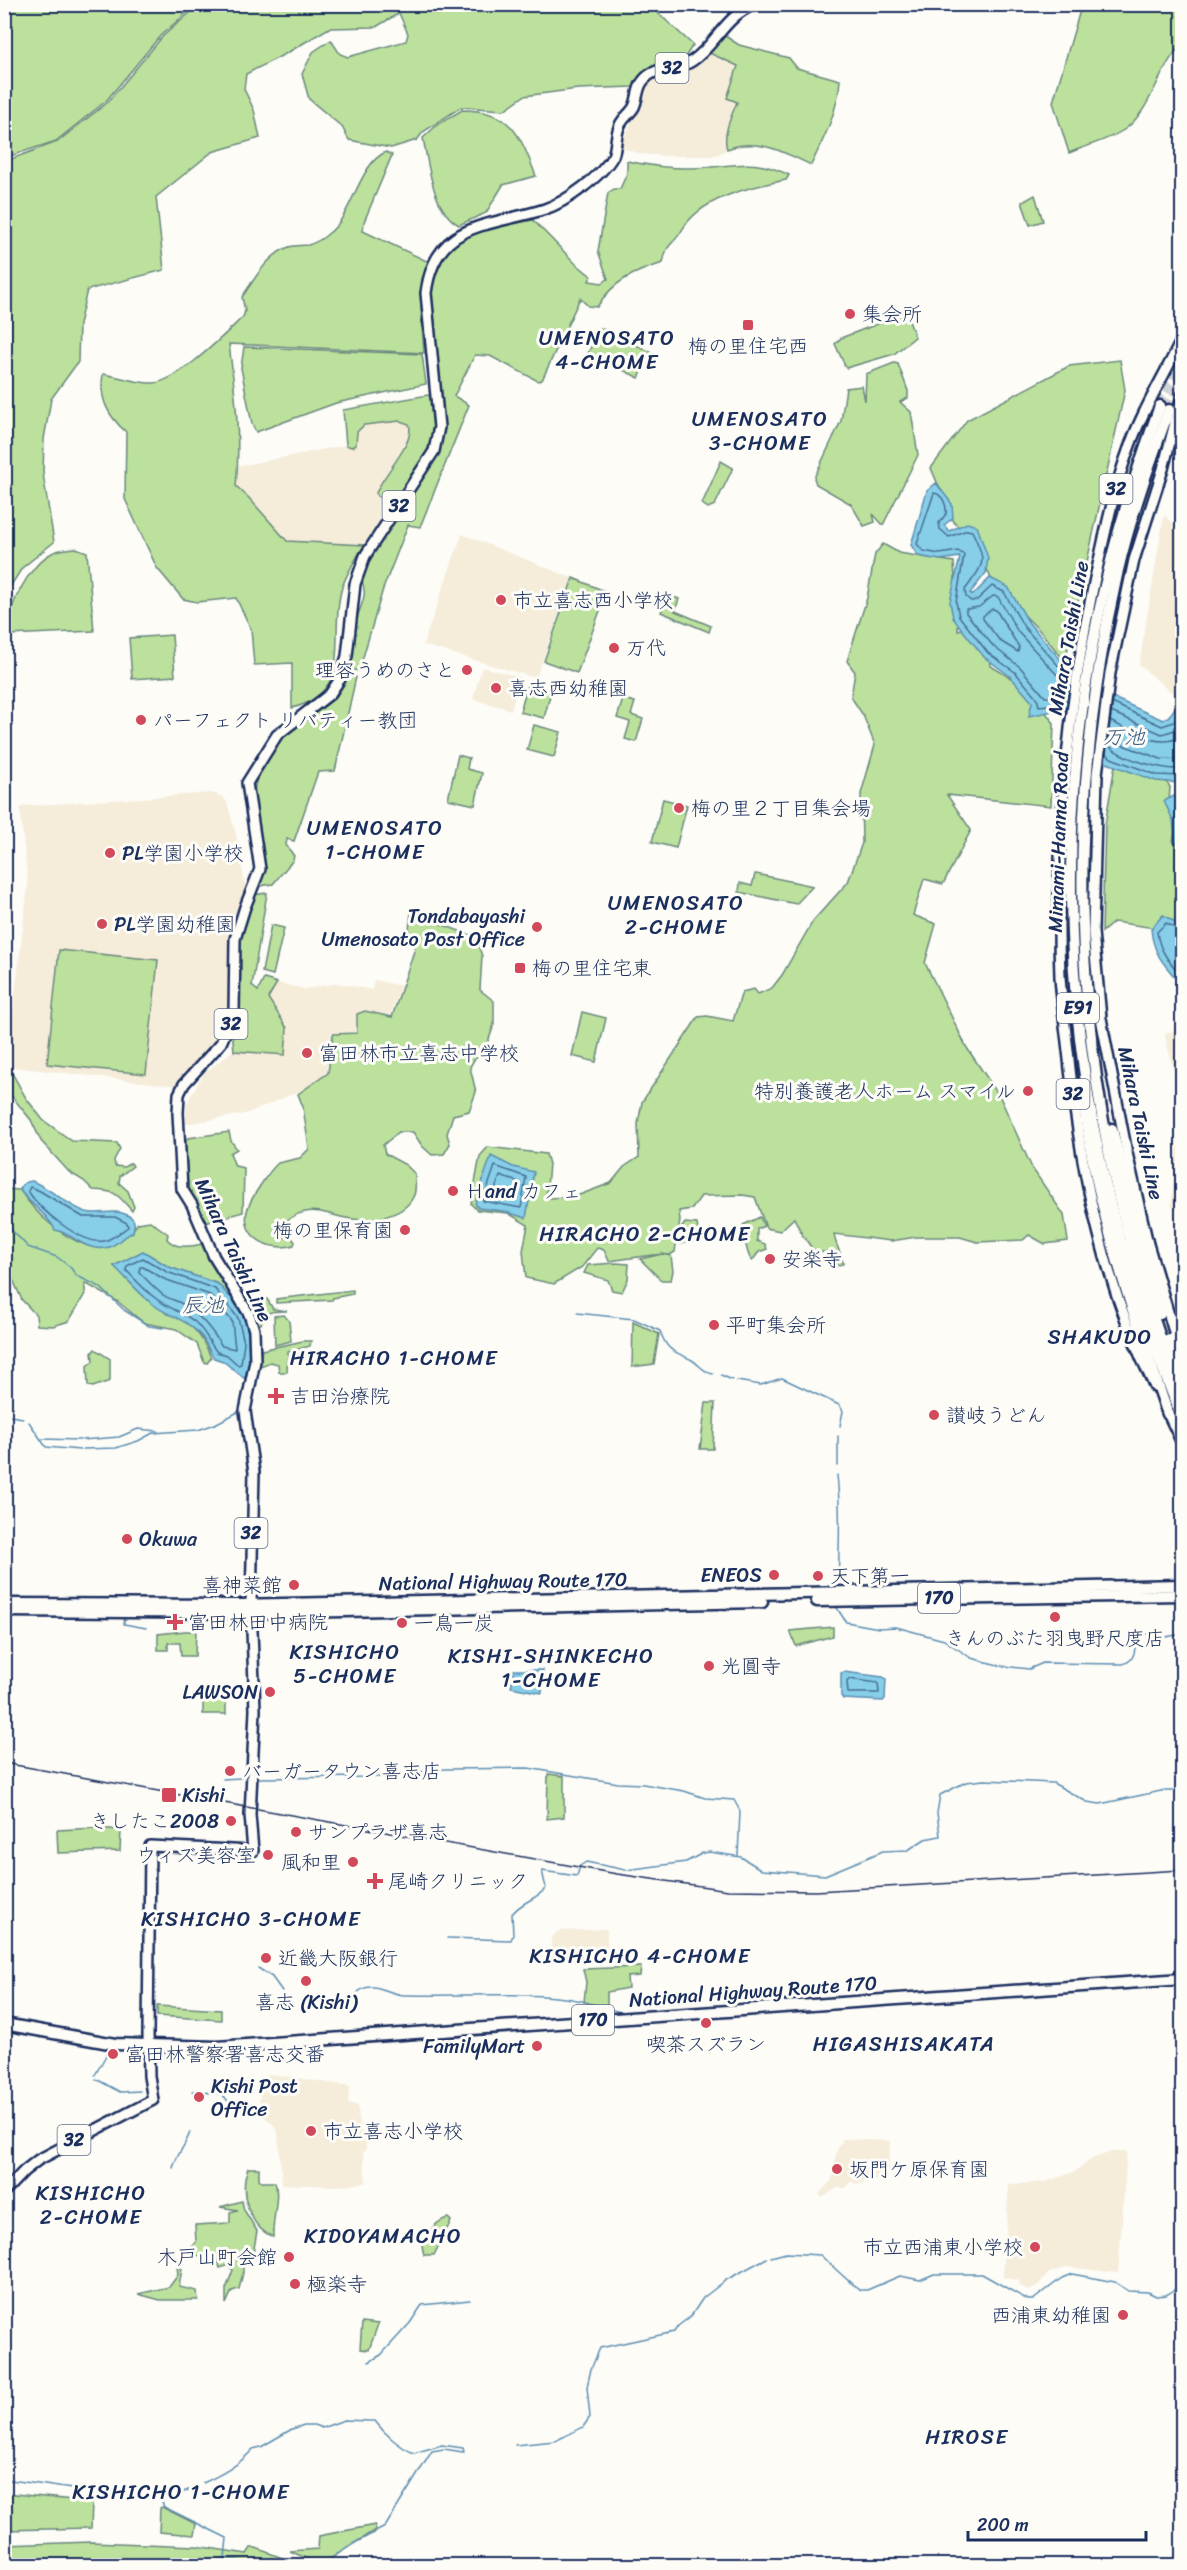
<svg xmlns="http://www.w3.org/2000/svg" width="1187" height="2570" viewBox="0 0 1187 2570" font-family="Sriracha,'Klee One',sans-serif">
  <rect width="100%" height="100%" fill="#fdfcf7"/>
  <filter id="ink" filterUnits="userSpaceOnUse"><feTurbulence type="fractalNoise" baseFrequency=".0167" numOctaves="2"/><feDisplacementMap in="SourceGraphic" scale="12" xChannelSelector="R" yChannelSelector="G"/><feConvolveMatrix kernelMatrix="1 2 1 2 8 2 1 2 1" color-interpolation-filters="sRGB"/></filter>
  <g filter="url(#ink)">
    <!-- built -->
    <g fill="#f5ecda">
      <path d="M 705,51 L 739,65 L 727,97 L 737,101 L 729,124 L 725,144 L 727,149 L 719,154 L 712,156 L 666,156 L 640,154 L 620,147 L 640,103 L 644,84 L 651,76 L 684,73 Z"/>
      <path d="M 400,421 L 409,424 L 411,429 L 409,441 L 386,473 L 377,493 L 378,496 L 393,504 L 364,545 L 287,541 L 236,486 L 239,466 L 346,445 L 351,447 L 356,445 L 357,432 L 364,425 Z"/>
      <path d="M 1164,515 L 1182,532 L 1182,701 L 1139,665 Z"/>
      <path d="M 462,534 L 572,578 L 536,678 L 423,645 Z"/>
      <path d="M 482,667 L 520,677 L 511,710 L 473,699 Z"/>
      <path d="M 212,793 L 223,797 L 227,802 L 239,846 L 244,881 L 249,890 L 238,910 L 232,926 L 229,941 L 230,1012 L 217,1040 L 185,1074 L 177,1086 L 13,1067 L 7,1063 L 28,885 L 20,809 L 24,806 Z"/>
      <path d="M 374,980 L 401,986 L 390,1015 L 364,1010 L 357,1013 L 356,1032 L 331,1033 L 327,1072 L 310,1087 L 245,1114 L 185,1124 L 187,1103 L 204,1073 L 233,1051 L 285,1055 L 287,1028 L 268,998 L 277,983 L 305,989 L 338,983 L 372,990 Z"/>
      <path d="M 1182,1027 L 1182,1110 L 1165,1034 Z"/>
      <path d="M 1182,1110 L 1182,1214 L 1171,1206 Z"/>
      <path d="M 607,1929 L 607,1952 L 551,1954 L 551,1938 L 558,1931 Z"/>
      <path d="M 269,2074 L 350,2086 L 348,2103 L 358,2106 L 359,2124 L 366,2143 L 366,2149 L 363,2152 L 366,2183 L 336,2186 L 282,2184 L 278,2133 L 274,2125 L 257,2110 L 265,2076 Z"/>
      <path d="M 843,2139 L 890,2141 L 888,2180 L 869,2179 L 857,2185 L 851,2181 L 846,2188 L 837,2188 L 822,2198 L 819,2194 L 832,2180 L 837,2150 Z"/>
      <path d="M 1127,2151 L 1118,2273 L 1067,2267 L 1049,2273 L 1038,2285 L 1028,2290 L 1019,2285 L 1020,2281 L 1003,2277 L 1009,2185 L 1045,2182 L 1074,2172 L 1095,2157 L 1111,2152 Z"/>
    </g>
    <!-- green -->
    <g fill="#bbe19c" stroke="#6b887d" stroke-width="1.5">
      <path d="M 5,4 L 196,4 L 196,5 L 160,36 L 106,101 L 56,141 L 10,156 L 5,165 Z"/>
      <path d="M 1085,4 L 1182,5 L 1182,45 C 1158,67 1153,109 1125,129 C 1112,139 1085,146 1069,153 L 1053,102 L 1081,7 Z"/>
      <path d="M 199,5 L 654,5 L 657,12 L 693,45 L 685,57 L 642,73 L 633,87 L 578,89 L 524,96 L 504,110 L 461,107 L 423,132 L 417,140 L 391,148 L 349,140 L 342,127 L 309,99 L 302,74 L 313,52 L 331,40 L 340,54 L 348,57 L 406,41 L 408,34 L 399,13 L 376,27 L 329,28 L 287,53 L 246,74 L 244,89 L 254,110 L 260,138 L 212,152 L 156,197 L 164,270 L 87,290 L 79,324 L 78,362 L 51,399 L 44,439 L 43,474 L 54,542 L 22,568 L 5,595 L 5,170 L 11,159 L 57,142 L 108,102 L 163,36 Z"/>
      <path d="M 722,34 L 739,45 L 789,58 L 797,68 L 840,80 C 838,111 824,138 811,165 C 784,152 756,137 727,149 C 722,134 732,115 737,102 L 727,98 L 738,66 L 705,51 Z"/>
      <path d="M 462,110 C 512,110 520,135 536,176 L 503,185 L 486,213 L 459,225 C 432,210 429,166 423,138 L 437,125 Z"/>
      <path d="M 386,152 L 392,155 L 364,222 L 363,231 L 429,262 C 417,290 422,323 424,353 L 229,344 C 235,392 241,439 236,486 L 249,498 L 287,541 L 364,545 C 356,559 345,575 341,591 C 329,637 355,692 292,708 L 292,663 L 254,665 L 251,629 L 236,598 L 197,602 L 183,599 L 157,568 L 125,499 L 126,432 C 107,415 99,398 103,374 C 118,376 138,384 153,383 C 178,382 225,334 243,317 L 245,311 L 242,297 C 254,280 268,254 289,247 C 295,245 302,246 308,245 C 319,242 331,233 338,224 C 354,204 362,162 386,152 Z"/>
      <path d="M 627,161 C 655,167 682,170 711,167 C 743,164 758,160 789,175 L 786,180 C 754,186 707,196 686,224 C 683,228 681,233 678,236 C 668,249 667,244 663,263 C 634,272 614,280 597,307 L 588,306 L 580,298 L 542,380 L 538,381 L 490,356 L 475,355 L 454,396 L 469,405 L 420,527 L 408,525 L 383,589 L 359,671 L 349,669 C 351,654 352,639 355,625 C 358,608 370,597 361,579 L 364,571 C 375,552 385,533 396,515 C 410,494 430,474 437,449 C 441,434 444,415 442,399 C 439,352 411,272 458,240 C 478,226 509,225 533,220 L 575,263 L 591,276 L 589,281 L 602,283 L 608,279 L 598,251 L 608,193 L 614,189 L 620,189 L 627,173 Z"/>
      <path d="M 1035,195 L 1043,221 L 1030,225 L 1022,202 Z"/>
      <path d="M 906,313 L 915,337 L 894,354 L 846,368 L 835,344 L 841,338 Z"/>
      <path d="M 600,328 L 651,352 L 639,378 L 588,353 Z"/>
      <path d="M 244,347 L 422,354 L 426,384 L 336,403 L 256,432 L 252,424 L 241,368 Z"/>
      <path d="M 1120,360 L 1125,390 L 1065,661 L 1038,629 L 994,585 L 977,547 L 954,522 L 931,468 L 967,420 L 1069,366 Z"/>
      <path d="M 894,363 L 898,364 L 908,391 L 908,398 L 900,402 L 911,412 L 918,455 L 883,525 L 873,514 L 875,522 L 864,526 L 851,504 L 816,484 L 814,478 L 841,421 L 846,388 L 862,386 L 865,401 L 866,374 Z"/>
      <path d="M 428,395 L 431,397 C 440,448 420,465 393,504 L 377,496 L 376,493 C 384,472 416,443 409,424 L 400,421 L 364,425 L 357,432 L 356,445 L 351,447 L 346,445 L 343,410 Z"/>
      <path d="M 721,461 L 733,468 L 715,505 L 708,508 L 702,504 Z"/>
      <path d="M 883,544 L 899,553 L 954,562 L 958,631 L 973,621 L 987,629 L 991,666 L 1027,688 L 1054,723 L 1051,806 L 947,795 L 971,830 L 943,884 L 924,879 L 913,915 L 936,924 L 925,963 L 967,1048 L 1000,1097 L 1032,1168 L 1064,1215 L 1068,1241 L 1045,1244 L 1029,1235 L 1023,1240 L 977,1242 L 960,1237 L 916,1237 L 891,1241 L 834,1234 C 835,1245 842,1253 843,1264 L 833,1266 L 828,1253 L 814,1251 L 803,1236 L 794,1218 L 780,1231 L 766,1228 L 755,1197 L 742,1195 L 701,1196 L 692,1209 L 679,1211 L 680,1221 L 678,1233 L 685,1223 L 697,1224 L 699,1237 L 681,1244 L 677,1238 L 675,1252 L 670,1255 C 659,1252 623,1260 609,1261 L 604,1250 L 597,1248 L 582,1267 L 554,1284 L 526,1278 L 523,1251 L 528,1225 L 508,1213 L 477,1210 L 471,1204 L 480,1156 L 488,1147 L 546,1154 L 549,1164 L 546,1198 L 574,1197 L 611,1183 L 624,1167 L 639,1157 L 638,1124 L 642,1102 L 698,1017 L 707,1016 L 733,1021 L 742,992 L 754,989 L 758,994 L 772,988 L 782,975 L 813,921 L 848,882 L 862,843 L 861,794 L 875,745 L 863,715 L 851,697 L 855,672 L 847,661 L 867,598 L 875,554 Z"/>
      <path d="M 76,548 L 87,552 L 94,631 L 9,635 C 4,611 30,564 52,553 C 59,549 68,549 76,548 Z"/>
      <path d="M 573,578 L 607,592 L 577,673 L 544,661 Z"/>
      <path d="M 668,595 L 679,599 L 675,611 L 711,626 L 709,632 L 661,612 Z"/>
      <path d="M 172,635 L 175,676 L 132,679 L 129,638 Z"/>
      <path d="M 350,673 L 356,677 L 335,771 L 318,772 L 294,841 L 287,839 L 286,845 L 294,856 L 293,860 L 273,884 L 259,886 C 267,853 255,831 254,800 C 253,768 275,737 302,720 C 313,713 326,707 336,697 C 342,690 342,680 350,673 Z"/>
      <path d="M 527,686 L 551,692 L 544,718 L 520,712 Z"/>
      <path d="M 623,699 L 635,702 L 631,715 L 643,719 L 636,742 L 625,739 L 630,722 L 617,718 Z"/>
      <path d="M 534,725 L 561,732 L 554,757 L 527,750 Z"/>
      <path d="M 458,755 L 469,758 L 467,769 L 482,773 L 475,805 L 448,799 Z"/>
      <path d="M 1116,759 L 1163,777 L 1170,787 L 1169,803 L 1176,824 L 1173,841 L 1182,852 L 1182,932 L 1114,922 L 1102,932 L 1105,825 Z"/>
      <path d="M 663,799 L 687,805 L 676,848 L 652,842 Z"/>
      <path d="M 755,874 L 756,874 L 813,886 L 796,904 L 739,892 L 740,883 L 752,886 Z"/>
      <path d="M 267,893 L 252,986 L 258,991 L 264,979 L 277,983 L 268,998 L 287,1028 L 285,1055 L 234,1051 L 232,1030 L 239,987 L 238,937 L 253,895 Z"/>
      <path d="M 411,913 L 476,937 L 482,956 L 480,990 L 494,1001 L 494,1025 L 485,1050 L 474,1060 L 470,1067 L 476,1092 L 469,1111 L 453,1115 L 447,1134 L 450,1144 L 444,1154 L 432,1155 L 422,1146 L 413,1132 L 399,1132 L 383,1145 L 385,1154 L 406,1165 L 415,1174 C 415,1181 417,1191 413,1197 C 403,1218 367,1222 346,1218 C 333,1216 319,1209 305,1212 C 293,1214 285,1222 277,1229 L 278,1236 L 292,1238 L 295,1242 L 294,1245 C 271,1252 242,1239 247,1211 C 250,1199 269,1171 278,1163 L 300,1158 L 309,1149 L 303,1107 L 298,1094 L 328,1073 L 333,1034 L 357,1033 L 357,1014 L 365,1011 L 392,1017 L 415,948 L 408,938 Z"/>
      <path d="M 271,925 L 284,928 L 273,975 L 262,972 Z"/>
      <path d="M 59,950 L 158,960 L 146,1074 L 47,1064 Z"/>
      <path d="M 582,1012 L 606,1018 L 596,1062 L 572,1056 Z"/>
      <path d="M 11,1071 L 26,1098 L 43,1120 L 72,1141 L 117,1143 L 120,1149 L 114,1160 L 115,1166 L 124,1167 L 131,1163 L 133,1166 L 120,1176 L 119,1183 L 128,1191 L 134,1207 L 132,1211 C 117,1194 117,1191 93,1190 L 84,1181 L 69,1172 L 41,1141 L 31,1120 L 10,1094 L 7,1076 Z"/>
      <path d="M 229,1132 L 231,1141 L 237,1149 L 230,1153 L 235,1166 L 244,1168 L 243,1212 L 205,1223 C 185,1192 183,1179 184,1143 L 188,1138 Z"/>
      <path d="M 4,1189 L 20,1190 C 34,1212 61,1237 86,1245 C 94,1248 103,1247 110,1247 C 120,1237 131,1234 138,1223 L 150,1221 L 168,1234 L 167,1239 C 177,1250 189,1246 203,1244 L 244,1315 L 218,1284 L 169,1267 L 143,1251 L 114,1266 L 167,1314 C 189,1317 204,1338 211,1358 L 207,1363 L 204,1362 L 197,1344 L 176,1329 L 144,1323 L 117,1301 L 85,1283 L 85,1294 L 69,1321 L 53,1326 L 37,1325 L 36,1315 L 22,1300 L 5,1262 Z"/>
      <path d="M 760,1217 L 764,1226 L 757,1229 L 757,1241 L 765,1244 L 767,1249 L 759,1252 L 752,1261 C 747,1256 743,1232 743,1225 Z"/>
      <path d="M 662,1254 L 671,1256 L 673,1271 L 671,1280 L 661,1280 L 640,1259 Z"/>
      <path d="M 615,1263 L 629,1264 L 628,1279 L 622,1292 L 612,1290 L 608,1280 L 584,1273 L 588,1265 Z"/>
      <path d="M 353,1290 L 353,1294 L 333,1298 L 332,1300 L 276,1303 L 276,1299 Z"/>
      <path d="M 267,1299 L 273,1309 L 287,1311 C 275,1311 264,1310 261,1324 L 257,1325 L 248,1303 L 249,1300 Z"/>
      <path d="M 284,1315 L 289,1321 L 291,1341 L 275,1345 L 274,1316 Z"/>
      <path d="M 633,1322 L 659,1334 L 654,1364 L 632,1367 Z"/>
      <path d="M 303,1341 L 311,1341 L 310,1346 L 288,1352 L 287,1372 L 279,1372 L 278,1364 L 270,1362 L 257,1368 L 262,1350 Z"/>
      <path d="M 95,1349 L 110,1359 L 110,1381 L 93,1387 L 88,1386 L 87,1366 L 93,1361 L 92,1353 Z"/>
      <path d="M 706,1403 L 715,1403 L 713,1449 L 700,1449 Z"/>
      <path d="M 833,1627 L 833,1636 L 796,1646 L 790,1631 Z"/>
      <path d="M 185,1631 L 196,1631 L 195,1656 L 181,1656 L 180,1643 L 168,1643 L 168,1650 L 158,1650 L 158,1634 Z"/>
      <rect x="203" y="1695" width="23" height="19"/>
      <path d="M 548,1774 L 564,1776 L 564,1817 L 547,1819 Z"/>
      <path d="M 97,1828 L 121,1830 L 120,1851 L 58,1853 L 57,1830 Z"/>
      <path d="M 641,1967 L 640,1976 L 627,1977 L 628,1988 L 607,1992 L 607,2009 L 584,2002 L 586,1982 L 583,1969 Z"/>
      <path d="M 157,2006 L 221,2010 L 221,2020 L 157,2016 Z"/>
      <path d="M 248,2168 L 259,2168 L 259,2179 L 262,2182 L 275,2182 C 280,2197 272,2219 273,2237 C 248,2226 239,2191 248,2168 Z"/>
      <path d="M 242,2201 L 244,2210 L 257,2231 L 253,2254 L 243,2256 L 243,2273 L 239,2289 L 232,2291 L 226,2304 L 226,2289 L 233,2270 L 228,2265 L 220,2268 L 217,2260 L 192,2254 L 192,2246 L 196,2242 L 195,2225 L 230,2223 L 230,2212 L 238,2210 L 220,2207 Z"/>
      <path d="M 448,2218 L 451,2221 L 434,2255 L 424,2255 L 422,2246 C 427,2234 435,2221 448,2218 Z"/>
      <path d="M 177,2266 L 182,2269 L 179,2287 L 197,2291 L 198,2300 L 160,2300 L 138,2294 L 169,2287 L 178,2275 Z"/>
      <path d="M 362,2322 L 378,2324 L 369,2350 L 360,2349 Z"/>
      <path d="M 5,2493 L 92,2502 L 91,2528 L 5,2530 Z"/>
      <path d="M 162,2507 L 196,2524 L 194,2535 L 159,2532 L 160,2508 Z"/>
      <path d="M 375,2525 L 375,2530 L 321,2565 L 290,2551 L 318,2549 L 319,2536 Z"/>
      <path d="M 91,2542 L 196,2546 L 247,2554 L 251,2548 L 256,2548 L 301,2565 L 5,2565 L 5,2545 Z"/>
    </g>
    <!-- water -->
    <g fill="#87cee8" stroke="#5c8eb1" stroke-width="1.5">
      <path d="M 936,483 L 952,504 L 953,518 L 944,525 L 949,531 L 967,523 L 977,526 L 988,558 L 986,573 L 970,593 L 973,595 L 990,578 L 1008,587 L 1029,623 L 1068,668 L 1118,700 L 1163,720 C 1173,716 1173,706 1182,701 L 1182,776 L 1180,783 L 1156,781 L 1107,763 L 1057,710 L 1029,716 L 1032,702 L 1010,676 L 984,657 L 953,618 L 950,602 L 960,557 L 940,560 L 918,556 L 911,545 L 927,491 Z"/>
      <path d="M 1182,792 L 1182,849 L 1175,841 L 1173,820 L 1164,801 Z"/>
      <path d="M 1163,915 L 1182,926 L 1182,985 C 1166,967 1153,955 1151,929 Z"/>
      <path d="M 491,1156 L 513,1167 L 534,1172 L 526,1218 L 503,1211 L 478,1208 L 475,1203 Z"/>
      <path d="M 32,1181 C 50,1188 69,1207 86,1212 C 102,1216 117,1206 132,1218 C 136,1222 134,1227 133,1232 C 125,1236 116,1245 109,1247 C 87,1254 73,1233 55,1230 C 49,1215 29,1204 20,1190 C 22,1183 25,1182 32,1181 Z"/>
      <path d="M 143,1251 L 169,1267 L 218,1284 L 233,1300 L 244,1315 L 250,1342 L 250,1356 L 245,1379 L 223,1361 L 214,1358 C 209,1351 207,1344 202,1337 C 187,1318 168,1317 151,1303 C 138,1292 126,1278 114,1266 Z"/>
      <path d="M 514,1670 L 543,1670 L 542,1693 L 511,1687 Z"/>
      <path d="M 844,1672 L 883,1677 L 886,1679 L 885,1699 L 883,1701 L 843,1699 L 841,1696 L 841,1673 Z"/>
    </g>
    <g fill="none" stroke-linecap="round" stroke-linejoin="round">
      <!-- shore -->
      <g stroke="#466f95" stroke-width="1.5">
        <path d="M 992,609 L 996,610 L 1019,647 L 1018,652 L 1000,641 L 983,619 L 983,616 Z"/>
        <path d="M 1068,701 L 1060,697 L 1045,697 L 1020,667 L 994,647 L 966,613 L 966,609 L 979,607 L 993,596 L 998,597 L 1018,632 L 1059,677 L 1070,685"/>
        <path d="M 1112,703 L 1162,726 L 1174,722 L 1182,708"/>
        <path d="M 1066,711 L 1058,704 L 1039,706 L 1037,698 L 1015,672 L 988,653 L 959,616 L 956,602 L 964,555 L 958,551 L 940,554 L 923,551 L 917,544 L 934,493 C 943,494 947,506 946,514 L 939,523 L 940,529 L 949,537 L 967,530 L 972,531 C 988,564 984,563 965,590 L 966,597 L 971,601 L 977,600 L 992,586 L 1004,592 L 1024,627 L 1064,672 L 1071,677"/>
        <path d="M 1111,712 L 1162,734 L 1175,730 L 1182,722"/>
        <path d="M 1110,721 C 1133,732 1158,750 1182,736"/>
        <path d="M 1108,732 L 1120,744 L 1161,759 L 1182,760"/>
        <path d="M 1107,744 C 1121,759 1162,770 1182,769"/>
        <path d="M 1106,753 L 1111,758 L 1157,775 L 1182,776"/>
        <path d="M 1182,931 L 1166,923 L 1157,932 C 1159,951 1170,963 1182,976"/>
        <path d="M 495,1166 L 526,1177 L 521,1208 L 483,1201 Z"/>
        <path d="M 500,1176 L 518,1182 L 515,1199 L 493,1195 Z"/>
        <path d="M 30,1187 L 40,1191 L 83,1217 L 115,1217 L 127,1223 L 128,1227 C 122,1231 111,1240 104,1241 C 81,1245 39,1209 28,1191 Z"/>
        <path d="M 143,1258 L 167,1272 L 215,1289 L 238,1318 L 244,1342 L 241,1364 L 238,1365 L 227,1355 L 217,1352 C 209,1342 205,1331 195,1322 C 183,1312 170,1309 158,1300 C 146,1292 136,1280 126,1270 L 127,1266 Z"/>
        <path d="M 140,1267 L 143,1267 L 164,1279 L 210,1295 L 232,1321 L 235,1349 L 222,1346 C 211,1329 201,1316 184,1305 C 177,1300 170,1300 163,1295 C 154,1288 147,1280 139,1272 Z"/>
        <path d="M 849,1679 L 878,1683 L 879,1693 L 848,1693 L 847,1682 Z"/>
      </g>
      <!-- stream -->
      <g stroke="#5c8eb1" stroke-width="1.5">
        <path d="M 4,1222 L 28,1247 L 57,1257 L 70,1267 L 77,1276 L 100,1287 L 124,1310 L 149,1326 L 163,1328"/>
        <path d="M 577,1313 L 634,1319 L 660,1331 C 668,1353 673,1350 692,1360 C 700,1365 703,1372 713,1374"/>
        <path d="M 721,1375 L 732,1380"/>
        <path d="M 737,1381 L 761,1385 L 782,1378 L 839,1405 L 843,1411 L 840,1426"/>
        <path d="M 4,1415 L 23,1418"/>
        <path d="M 29,1422 L 46,1447 L 80,1450"/>
        <path d="M 42,1439 L 80,1440"/>
        <path d="M 82,1440 L 119,1437 L 138,1429 L 158,1431"/>
        <path d="M 83,1449 L 116,1448 L 138,1441 L 153,1433 L 198,1430 L 215,1424 L 240,1411"/>
        <path d="M 838,1466 L 838,1436"/>
        <path d="M 837,1475 C 841,1513 839,1548 838,1586"/>
        <path d="M 837,1608 L 846,1622 L 879,1628 L 896,1627 L 944,1640 L 971,1658 L 1002,1666 L 1029,1669 L 1043,1663 L 1123,1664 C 1137,1661 1135,1645 1136,1633 L 1141,1632 L 1160,1638 L 1182,1634"/>
        <path d="M 124,1617 L 124,1624 L 146,1628"/>
        <path d="M 256,1778 L 378,1777 L 445,1769 L 528,1768 L 618,1783 L 643,1784 L 684,1791 L 705,1798 L 734,1800 L 740,1811 L 738,1856"/>
        <path d="M 223,1779 L 240,1778"/>
        <path d="M 447,1938 L 511,1940 L 513,1935 L 512,1914 C 522,1901 536,1900 546,1888 L 542,1871 L 577,1876 L 580,1866 L 586,1862 L 626,1870 L 686,1862 L 703,1853 L 710,1852 L 741,1857 L 762,1870 L 825,1875 L 883,1851 L 908,1850 L 925,1839 L 940,1836 L 937,1813 L 940,1795 L 966,1782 L 984,1780 L 1053,1783 L 1087,1802 L 1100,1804 L 1161,1791 L 1182,1791"/>
        <path d="M 258,1968 L 272,1977 L 282,1991"/>
        <path d="M 358,1992 C 374,1979 388,1995 405,1995 C 458,1996 513,1992 565,1998 C 587,2000 606,2010 627,2013"/>
        <path d="M 95,2075 L 109,2050"/>
        <path d="M 96,2079 L 120,2092 L 140,2091"/>
        <path d="M 192,2091 L 222,2094 L 233,2107 L 248,2112"/>
        <path d="M 173,2168 C 177,2154 186,2145 190,2132"/>
        <path d="M 771,2257 L 786,2253 L 820,2255 L 852,2284 L 861,2290 L 867,2290 L 900,2276 L 920,2280 L 934,2274 L 982,2274 L 1028,2300 L 1033,2300 L 1062,2278 L 1072,2274 L 1115,2282 L 1128,2291 L 1148,2292 L 1156,2296 L 1166,2295 L 1182,2285"/>
        <path d="M 369,2362 L 381,2355 L 410,2323 L 422,2305 L 470,2300"/>
        <path d="M 370,2421 L 375,2421 C 384,2433 399,2447 414,2453 L 442,2445 L 463,2448 L 464,2452"/>
        <path d="M 515,2445 L 555,2441 L 583,2427 L 590,2417 L 587,2387 L 591,2369 L 600,2348 L 674,2332 L 678,2326 L 691,2316 L 703,2298 L 726,2280 L 767,2258"/>
        <path d="M 4,2479 L 72,2489 L 160,2496 L 164,2507 L 227,2538 L 225,2558"/>
        <path d="M 203,2483 C 223,2474 239,2465 253,2449 L 261,2447 L 292,2429 L 304,2425 L 314,2425 L 322,2428 L 344,2420 L 369,2421"/>
        <path d="M 161,2496 L 175,2497 L 192,2488"/>
        <path d="M 325,2563 L 347,2547 L 385,2527 L 432,2451 L 444,2449 L 463,2452"/>
        <path d="M 198,2566 L 225,2558 L 272,2566"/>
      </g>
      <!-- highway-tunnel -->
      <g stroke="#d0d3d8" stroke-width="10" stroke-dasharray="10 5" stroke-linecap="butt">
        <path d="M 1160,406 L 1182,357"/>
        <path d="M 1169,410 L 1182,377"/>
      </g>
      <defs>
        <g id="primary">
          <path d="M 1182,396 L 1163,469 L 1134,560 L 1110,673 L 1097,774 L 1093,932 L 1101,1018 L 1127,1153 L 1148,1244 L 1182,1359"/>
          <path d="M 1155,1387 C 1105,1288 1082,1178 1070,1069 C 1067,1038 1062,1007 1060,977 C 1055,843 1067,708 1095,578 C 1105,535 1113,492 1128,451 C 1141,413 1164,376 1182,339"/>
          <path d="M 1165,1407 L 1182,1443"/>
          <path d="M 4,2192 L 24,2171 L 38,2160 L 153,2100 L 149,2076 L 148,2034 L 150,1846 L 253,1851 L 250,1815 L 255,1710 L 251,1604 L 254,1472 L 245,1411 L 255,1361 L 254,1330 L 249,1314 L 214,1257 L 192,1205 L 182,1189 L 178,1113 L 179,1094 L 184,1084 L 221,1043 L 234,1013 L 235,939 L 245,907 L 260,869 L 247,783 L 277,735 L 330,694 L 340,679 L 347,656 L 355,584 L 365,556 L 434,451 L 439,427 L 426,293 C 435,220 491,227 545,209 C 566,202 602,176 613,156 C 617,146 615,135 620,125 C 623,118 630,114 634,107 C 638,99 637,88 643,81 C 656,64 676,72 692,61 C 716,45 725,15 756,4"/>
        </g>
        <g id="highway">
          <path d="M 1160,406 C 1141,459 1123,511 1110,565 C 1054,785 1059,1023 1120,1241 C 1137,1301 1159,1360 1182,1418"/>
          <path d="M 1169,410 C 1150,462 1131,515 1118,570 C 1055,846 1075,1132 1182,1395"/>
          <path d="M 1085,1114 C 1100,1220 1133,1313 1168,1414"/>
          <path d="M 1112,1129 L 1138,1238 L 1160,1314"/>
          <path d="M 1169,1340 L 1182,1373"/>
          <path d="M 817,1601 L 1182,1595"/>
          <path d="M 4,1604 L 240,1605 L 1182,1585"/>
          <path d="M 4,1611 L 251,1613 L 762,1602"/>
          <path d="M 4,2024 L 115,2044 L 217,2047 L 1182,1979"/>
        </g>
      </defs>
      <!-- primary casing -->
      <use href="#primary" stroke="#1b2f5e" stroke-width="14"/>
      <!-- highway casing -->
      <use href="#highway" stroke="#1b2f5e" stroke-width="15"/>
      <!-- primary -->
      <use href="#primary" stroke="#fdfcf7" stroke-width="9"/>
      <!-- highway -->
      <use href="#highway" stroke="#fdfcf7" stroke-width="10"/>
      <!-- rail -->
      <path stroke="#1b2f5e" stroke-width="1.5" d="M 4,1763 L 617,1874 L 728,1890 L 816,1891 L 1182,1870"/>
    </g>
  </g>
  <!-- markers -->
  <g fill="#d1495b" stroke="#fdfcf7" stroke-width="2">
    <circle cx="850" cy="314" r="6"/>
    <rect x="742" y="319" width="12" height="12" rx="3"/>
    <circle cx="501" cy="600" r="6"/>
    <circle cx="614" cy="648" r="6"/>
    <circle cx="467" cy="670" r="6"/>
    <circle cx="496" cy="688" r="6"/>
    <circle cx="141" cy="720" r="6"/>
    <circle cx="679" cy="808" r="6"/>
    <circle cx="110" cy="853" r="6"/>
    <circle cx="102" cy="924" r="6"/>
    <circle cx="537" cy="927" r="6"/>
    <rect x="514" y="962" width="12" height="12" rx="3"/>
    <circle cx="307" cy="1053" r="6"/>
    <circle cx="1028" cy="1091" r="6"/>
    <circle cx="453" cy="1191" r="6"/>
    <circle cx="405" cy="1230" r="6"/>
    <circle cx="770" cy="1259" r="6"/>
    <circle cx="714" cy="1325" r="6"/>
    <path d="M273 1387h6v6h6v6h-6v6h-6v-6h-6v-6h6z"/>
    <circle cx="934" cy="1415" r="6"/>
    <circle cx="127" cy="1539" r="6"/>
    <circle cx="774" cy="1575" r="6"/>
    <circle cx="818" cy="1576" r="6"/>
    <circle cx="294" cy="1585" r="6"/>
    <circle cx="1055" cy="1617" r="6"/>
    <path d="M172 1613h6v6h6v6h-6v6h-6v-6h-6v-6h6z"/>
    <circle cx="402" cy="1623" r="6"/>
    <circle cx="709" cy="1666" r="6"/>
    <circle cx="270" cy="1692" r="6"/>
    <circle cx="230" cy="1771" r="6"/>
    <rect x="161" y="1787" width="16" height="16" rx="3"/>
    <circle cx="231" cy="1821" r="6"/>
    <circle cx="296" cy="1832" r="6"/>
    <circle cx="268" cy="1855" r="6"/>
    <circle cx="353" cy="1862" r="6"/>
    <path d="M372 1872h6v6h6v6h-6v6h-6v-6h-6v-6h6z"/>
    <circle cx="266" cy="1958" r="6"/>
    <circle cx="306" cy="1981" r="6"/>
    <circle cx="706" cy="2023" r="6"/>
    <circle cx="537" cy="2046" r="6"/>
    <circle cx="113" cy="2054" r="6"/>
    <circle cx="199" cy="2097" r="6"/>
    <circle cx="311" cy="2131" r="6"/>
    <circle cx="837" cy="2169" r="6"/>
    <circle cx="1035" cy="2247" r="6"/>
    <circle cx="289" cy="2257" r="6"/>
    <circle cx="295" cy="2284" r="6"/>
    <circle cx="1123" cy="2315" r="6"/>
  </g>
  <g text-anchor="middle" stroke-width="6" stroke-linejoin="round" paint-order="stroke">
    <!-- shield labels -->
    <g fill="#fdfcf7" stroke="#5f6c8c" stroke-width="1.5">
      <rect x="655.5" y="53" width="33" height="30" rx="4.5"/>
      <rect x="1099.5" y="474" width="33" height="30" rx="4.5"/>
      <rect x="382.5" y="491" width="33" height="30" rx="4.5"/>
      <rect x="1057" y="993" width="42" height="30" rx="4.5"/>
      <rect x="214.5" y="1009" width="33" height="30" rx="4.5"/>
      <rect x="1056.5" y="1079" width="33" height="30" rx="4.5"/>
      <rect x="234.5" y="1518" width="33" height="30" rx="4.5"/>
      <rect x="918" y="1583" width="42" height="30" rx="4.5"/>
      <rect x="572" y="2005" width="42" height="30" rx="4.5"/>
      <rect x="57.5" y="2125" width="33" height="30" rx="4.5"/>
    </g>
    <g font-size="18" font-weight="bold" fill="#1b2f5e">
      <text x="672" y="74">32</text>
      <text x="1116" y="495">32</text>
      <text x="399" y="512">32</text>
      <text x="1078" y="1014">E91</text>
      <text x="231" y="1030">32</text>
      <text x="1073" y="1100">32</text>
      <text x="251" y="1539">32</text>
      <text x="939" y="1604">170</text>
      <text x="593" y="2026">170</text>
      <text x="74" y="2146">32</text>
    </g>
    <!-- poi labels -->
    <g font-size="20" fill="#1b2f5e" stroke="#fdfcf7" text-anchor="start">
      <text x="862" y="321">集会所</text>
      <text x="748" y="353" text-anchor="middle">梅の里住宅西</text>
      <text x="513" y="607">市立喜志西小学校</text>
      <text x="626" y="655">万代</text>
      <text x="455" y="677" text-anchor="end">理容うめのさと</text>
      <text x="508" y="695">喜志西幼稚園</text>
      <text x="153" y="727">パーフェクト リバティー教団</text>
      <text x="691" y="815">梅の里２丁目集会場</text>
      <text x="122" y="860">PL学園小学校</text>
      <text x="525" y="923" text-anchor="end">Tondabayashi<tspan x="525" dy="23">Umenosato Post Office</tspan></text>
      <text x="114" y="931">PL学園幼稚園</text>
      <text x="532" y="975">梅の里住宅東</text>
      <text x="319" y="1060">富田林市立喜志中学校</text>
      <text x="1016" y="1098" text-anchor="end">特別養護老人ホーム スマイル</text>
      <text x="465" y="1198">Ｈand カフェ</text>
      <text x="393" y="1237" text-anchor="end">梅の里保育園</text>
      <text x="782" y="1266">安楽寺</text>
      <text x="726" y="1332">平町集会所</text>
      <text x="290" y="1403">吉田治療院</text>
      <text x="946" y="1422">讃岐うどん</text>
      <text x="139" y="1546">Okuwa</text>
      <text x="762" y="1582" text-anchor="end">ENEOS</text>
      <text x="830" y="1583">天下第一</text>
      <text x="282" y="1592" text-anchor="end">喜神菜館</text>
      <text x="188" y="1629">富田林田中病院</text>
      <text x="414" y="1630">一鳥一炭</text>
      <text x="1055" y="1645" text-anchor="middle">きんのぶた羽曳野尺度店</text>
      <text x="721" y="1673">光圓寺</text>
      <text x="258" y="1699" text-anchor="end">LAWSON</text>
      <text x="242" y="1778">バーガータウン喜志店</text>
      <text x="182" y="1802">Kishi</text>
      <text x="219" y="1828" text-anchor="end">きしたこ2008</text>
      <text x="308" y="1839">サンプラザ喜志</text>
      <text x="256" y="1862" text-anchor="end">ウィズ美容室</text>
      <text x="341" y="1869" text-anchor="end">風和里</text>
      <text x="388" y="1888">尾崎クリニック</text>
      <text x="278" y="1965">近畿大阪銀行</text>
      <text x="306" y="2009" text-anchor="middle">喜志 (Kishi)</text>
      <text x="706" y="2051" text-anchor="middle">喫茶スズラン</text>
      <text x="525" y="2053" text-anchor="end">FamilyMart</text>
      <text x="125" y="2061">富田林警察署喜志交番</text>
      <text x="211" y="2093">Kishi Post<tspan x="211" dy="23">Office</tspan></text>
      <text x="323" y="2138">市立喜志小学校</text>
      <text x="849" y="2176">坂門ケ原保育園</text>
      <text x="1023" y="2254" text-anchor="end">市立西浦東小学校</text>
      <text x="277" y="2264" text-anchor="end">木戸山町会館</text>
      <text x="307" y="2291">極楽寺</text>
      <text x="1111" y="2322" text-anchor="end">西浦東幼稚園</text>
    </g>
    <!-- street labels -->
    <g font-size="20" fill="#1b2f5e" stroke="#fdfcf7">
      <text transform="translate(1068 638) rotate(-80)" y="7">Mihara Taishi Line</text>
      <text transform="translate(1058 842) rotate(-88)" y="7">Mimami-Hanna Road</text>
      <text transform="translate(1141 1123) rotate(78)" y="7">Mihara Taishi Line</text>
      <text transform="translate(234 1250) rotate(65)" y="7">Mihara Taishi Line</text>
      <text transform="translate(503 1581) rotate(-1)" y="7">National Highway Route 170</text>
      <text transform="translate(753 1991) rotate(-4)" y="7">National Highway Route 170</text>
    </g>
    <!-- neighbourhood labels -->
    <g font-size="21" letter-spacing="1.5" fill="#1b2f5e" stroke="#fdfcf7">
      <text x="607" y="345">UMENOSATO<tspan x="607" dy="24">4-CHOME</tspan></text>
      <text x="760" y="426">UMENOSATO<tspan x="760" dy="24">3-CHOME</tspan></text>
      <text x="375" y="835">UMENOSATO<tspan x="375" dy="24">1-CHOME</tspan></text>
      <text x="676" y="910">UMENOSATO<tspan x="676" dy="24">2-CHOME</tspan></text>
      <text x="645" y="1241">HIRACHO 2-CHOME</text>
      <text x="1100" y="1344">SHAKUDO</text>
      <text x="394" y="1365">HIRACHO 1-CHOME</text>
      <text x="345" y="1659">KISHICHO<tspan x="345" dy="24">5-CHOME</tspan></text>
      <text x="551" y="1663">KISHI-SHINKECHO<tspan x="551" dy="24">1-CHOME</tspan></text>
      <text x="251" y="1926">KISHICHO 3-CHOME</text>
      <text x="640" y="1963">KISHICHO 4-CHOME</text>
      <text x="904" y="2051">HIGASHISAKATA</text>
      <text x="91" y="2200">KISHICHO<tspan x="91" dy="24">2-CHOME</tspan></text>
      <text x="383" y="2243">KIDOYAMACHO</text>
      <text x="967" y="2444">HIROSE</text>
      <text x="181" y="2499">KISHICHO 1-CHOME</text>
    </g>
    <!-- water labels -->
    <g font-size="21" font-style="italic" fill="#365780" stroke="#fdfcf7">
      <text x="1124" y="744">万池</text>
      <text x="203" y="1312">辰池</text>
    </g>
  </g>
  <!-- margin -->
  <rect width="1187" height="2570" fill="none" stroke="#fdfcf7" stroke-width="24"/>
  <rect x="12" y="12" width="1163" height="2546" fill="none" stroke="#1b2f5e" stroke-width="2" filter="url(#ink)"/>
  <!-- scale -->
  <path d="M968 2531v9h178v-9" fill="none" stroke="#1b2f5e" stroke-width="3"/>
  <text x="977" y="2531" font-size="18" fill="#1b2f5e" stroke="#fdfcf7" stroke-width="4.5" paint-order="stroke">200 m</text>
</svg>
